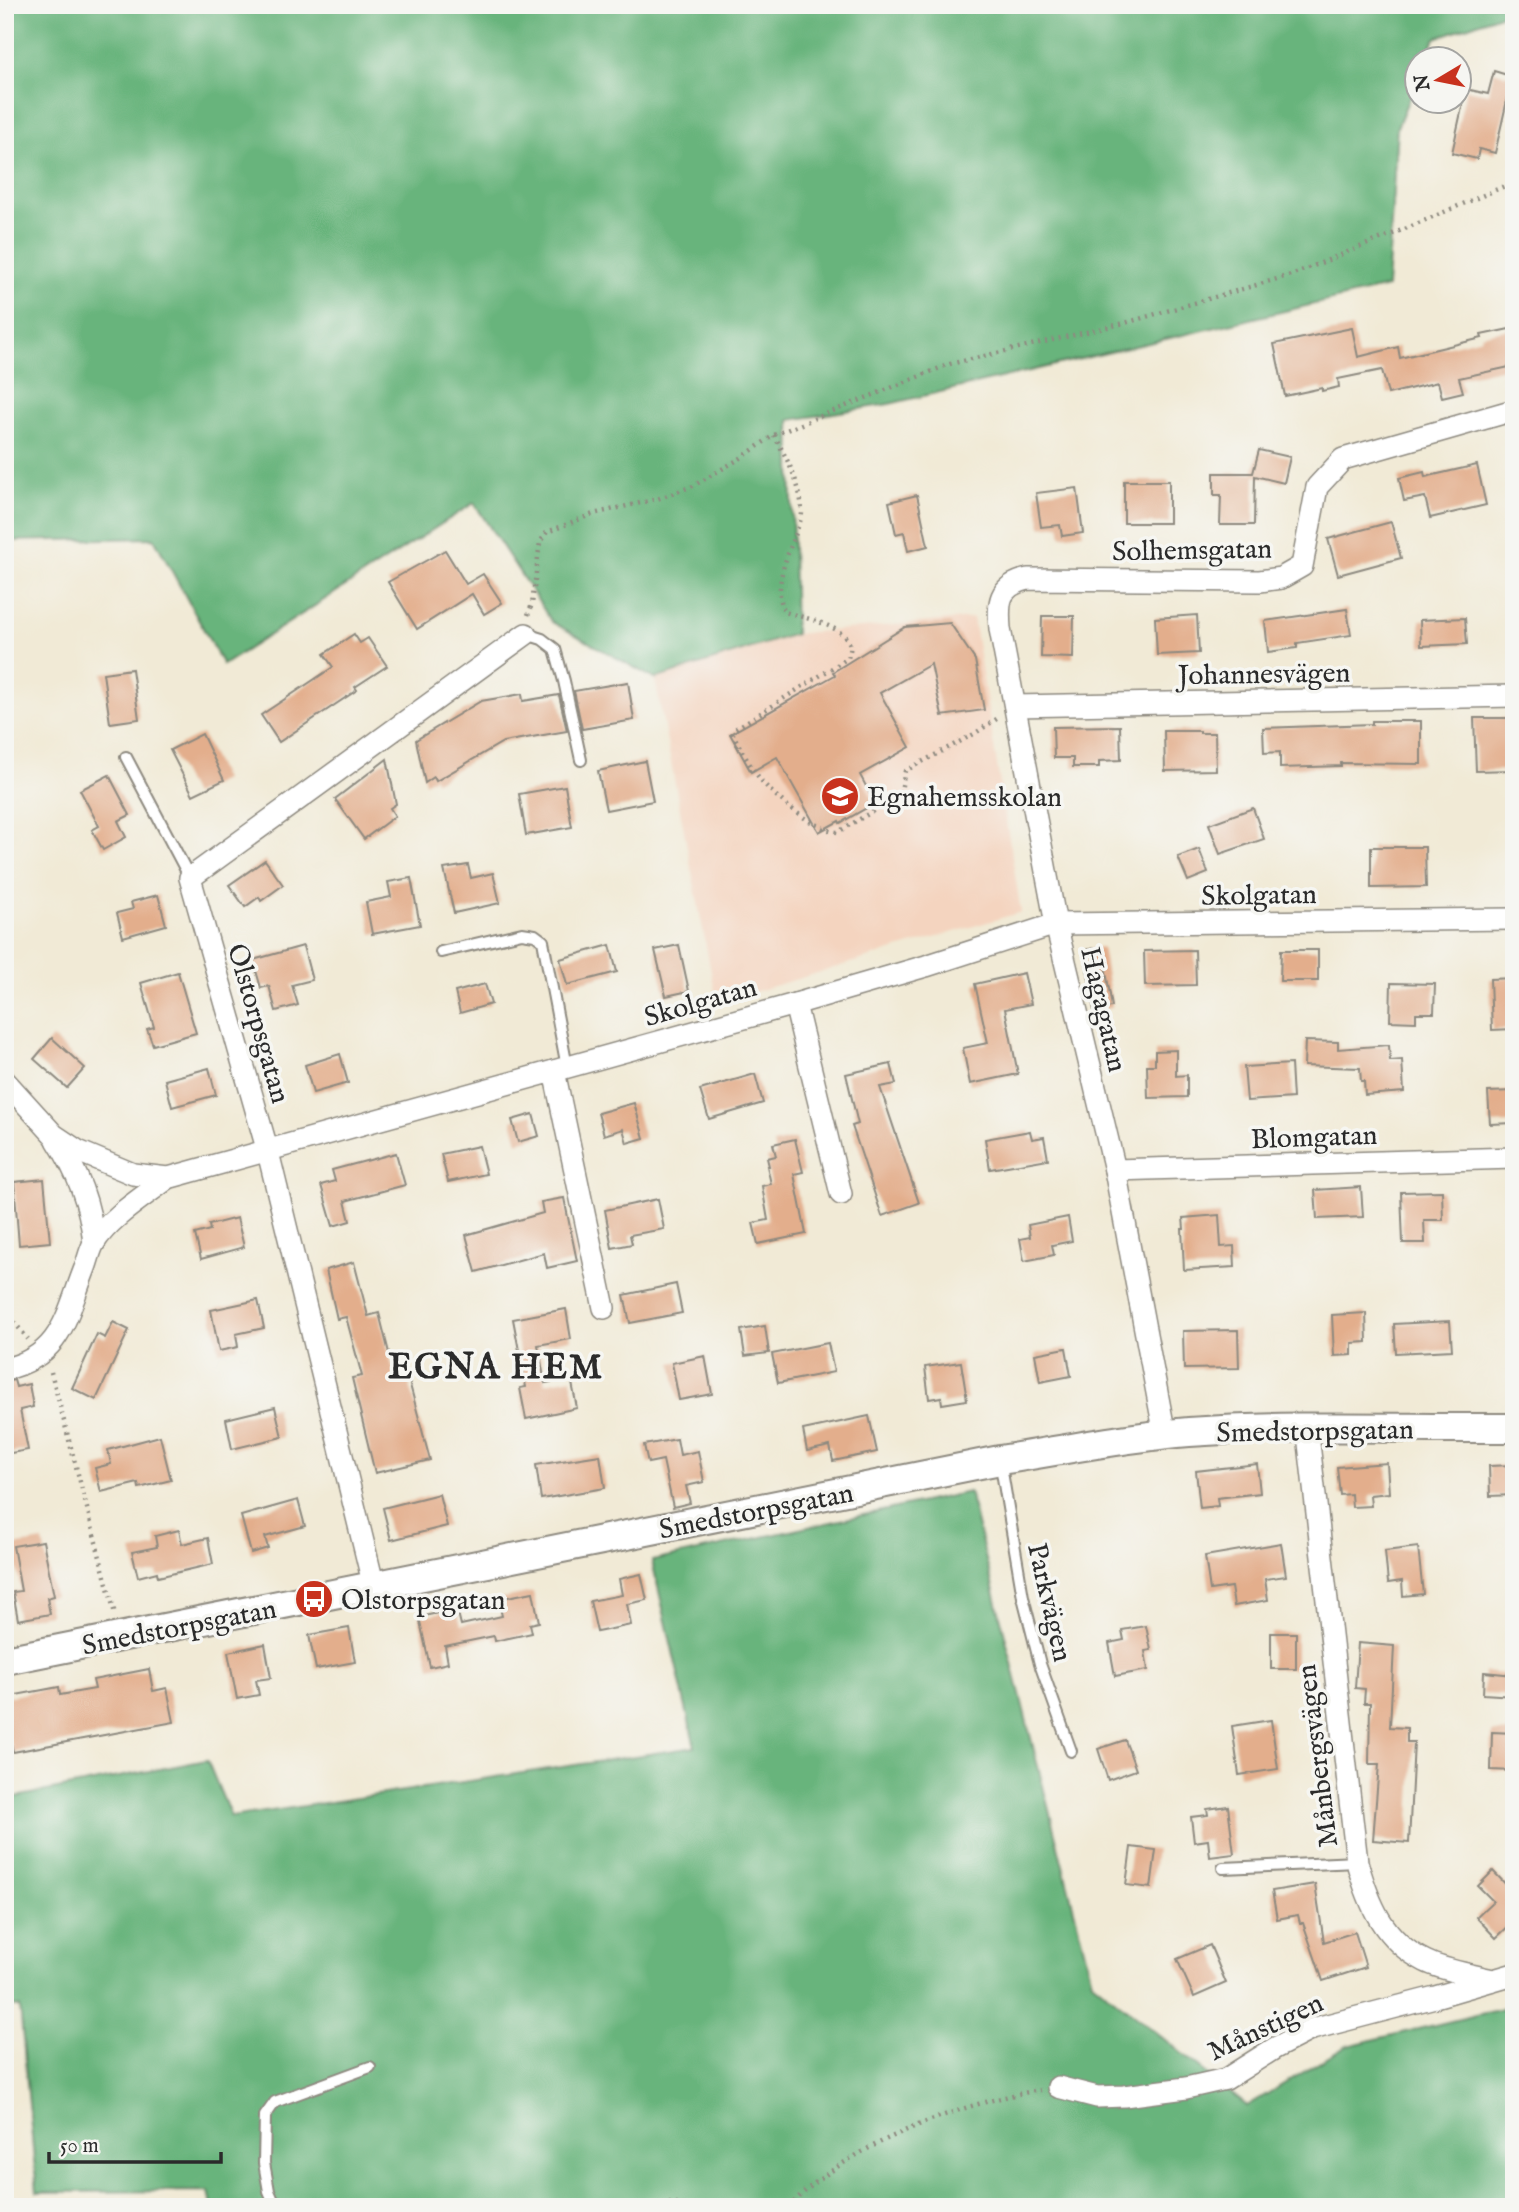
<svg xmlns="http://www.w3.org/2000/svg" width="1519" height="2212" viewBox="0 0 1519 2212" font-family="'IM FELL English',serif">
  <rect width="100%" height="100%" fill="#f6f6f2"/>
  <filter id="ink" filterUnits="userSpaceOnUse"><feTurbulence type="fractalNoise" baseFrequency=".0143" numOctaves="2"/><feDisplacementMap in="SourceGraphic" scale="14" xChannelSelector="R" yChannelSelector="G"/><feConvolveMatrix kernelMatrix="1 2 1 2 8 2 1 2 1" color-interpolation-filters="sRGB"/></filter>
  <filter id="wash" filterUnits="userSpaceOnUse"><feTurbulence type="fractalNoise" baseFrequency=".00686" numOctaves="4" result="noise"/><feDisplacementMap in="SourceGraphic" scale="28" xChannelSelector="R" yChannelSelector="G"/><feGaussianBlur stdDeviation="1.57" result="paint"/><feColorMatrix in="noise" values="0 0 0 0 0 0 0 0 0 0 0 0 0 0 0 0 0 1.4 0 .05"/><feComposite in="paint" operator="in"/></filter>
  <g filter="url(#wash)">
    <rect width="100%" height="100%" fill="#f1ead6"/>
    <!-- built -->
    <path fill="#f4d4bf" d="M 973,618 L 1021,912 L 717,1003 L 655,679 L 795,634 Z"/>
    <!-- forest -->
    <g fill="#68b47c" stroke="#4a7054" stroke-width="2">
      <path d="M 5,5 L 1514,5 L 1514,10 L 1435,38 L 1426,59 L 1418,60 L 1417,79 L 1397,127 L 1387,287 L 889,404 L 790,420 L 795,634 L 655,679 L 552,622 L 474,503 L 223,665 L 154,538 L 5,541 Z"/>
      <path d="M 969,1492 L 1092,1981 L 1247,2106 L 1347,2046 L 1514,2006 L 1514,2207 L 212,2207 L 209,2191 L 37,2192 L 20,2007 L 5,2006 L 5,1799 L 207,1760 L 231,1817 L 695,1747 L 652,1561 Z"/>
    </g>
    <g id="blocks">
      <!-- building -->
      <g fill="#e3ae8c">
        <path d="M 1494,71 L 1514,77 L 1514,98 L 1508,96 L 1495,153 L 1479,149 L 1477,159 L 1452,153 L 1466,89 L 1488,94 Z"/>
        <path d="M 1352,328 L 1358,357 L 1398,347 L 1400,358 L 1482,338 L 1481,335 L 1514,328 L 1514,366 L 1459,378 L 1463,392 L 1442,397 L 1438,382 L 1388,394 L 1382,370 L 1338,379 L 1339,387 L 1322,391 L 1322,388 L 1285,396 L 1274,344 Z"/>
        <path d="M 1259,450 L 1290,457 L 1284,483 L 1255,476 L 1254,525 L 1220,525 L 1221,495 L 1214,495 L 1214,473 L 1253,473 Z"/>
        <path d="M 1477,465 L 1486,505 L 1430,518 L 1425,497 L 1404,501 L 1399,478 L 1424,472 L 1425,477 Z"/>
        <rect x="1124" y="481" width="45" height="42"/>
        <path d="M 1077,488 L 1083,533 L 1062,536 L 1060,525 L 1041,527 L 1036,493 Z"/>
        <path d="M 917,495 L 928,546 L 908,551 L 904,532 L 896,534 L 889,502 Z"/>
        <path d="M 1391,522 L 1401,558 L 1338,575 L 1328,539 Z"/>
        <path d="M 445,550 L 466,584 L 483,574 L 502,603 L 484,614 L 472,594 L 417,629 L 388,582 Z"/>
        <path d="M 1347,609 L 1351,635 L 1297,643 L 1297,648 L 1268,652 L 1265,621 Z"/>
        <path d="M 1197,615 L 1199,653 L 1157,655 L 1155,618 Z"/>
        <path d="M 1042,616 L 1074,616 L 1073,658 L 1041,657 Z"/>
        <path d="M 1465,618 L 1467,644 L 1421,646 L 1420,620 Z"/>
        <path d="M 950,623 L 975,660 L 984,710 L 942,716 L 931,664 L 880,693 L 910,747 L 860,775 L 875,803 L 840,823 L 839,821 L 819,832 L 777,757 L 751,772 L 730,734 L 835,675 L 833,672 L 905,627 Z"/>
        <path d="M 354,634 L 360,643 L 368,638 L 387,666 L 355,687 L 357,690 L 279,742 L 261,715 L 333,667 L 324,654 Z"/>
        <path d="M 132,669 L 139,719 L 110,723 L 103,673 Z"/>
        <path d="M 628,682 L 634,720 L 582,729 L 574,691 Z"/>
        <path d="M 522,694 L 523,701 L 559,695 L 567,731 L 503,742 L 436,781 L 434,777 L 425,783 L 416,740 L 481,701 Z"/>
        <path d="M 1474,718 L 1512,718 L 1513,770 L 1476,771 Z"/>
        <path d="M 1372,721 L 1421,721 L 1421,764 L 1341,763 L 1341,766 L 1280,768 L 1280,752 L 1264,753 L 1263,728 L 1372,724 Z"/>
        <path d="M 1120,726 L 1121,760 L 1099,761 L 1099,767 L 1073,767 L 1073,758 L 1054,758 L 1053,727 Z"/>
        <path d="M 1164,731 L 1200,731 L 1200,733 L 1215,733 L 1216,770 L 1165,771 Z"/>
        <path d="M 202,734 L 224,780 L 193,795 L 170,750 Z"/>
        <path d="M 387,759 L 396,804 L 390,808 L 395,816 L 364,839 L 335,799 Z"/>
        <path d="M 645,761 L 653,801 L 606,810 L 598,771 Z"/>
        <path d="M 109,775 L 130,815 L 118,821 L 126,837 L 103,850 L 92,830 L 99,826 L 80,790 Z"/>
        <path d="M 565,786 L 572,827 L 526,835 L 519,794 Z"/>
        <path d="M 1253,808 L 1264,839 L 1220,854 L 1209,824 Z"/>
        <path d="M 1371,847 L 1425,847 L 1426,887 L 1371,888 Z"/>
        <path d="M 1199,849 L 1208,873 L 1188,881 L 1178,857 Z"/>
        <path d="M 265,860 L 283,885 L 261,901 L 259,897 L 245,907 L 229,885 Z"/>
        <path d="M 468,865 L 471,878 L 493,873 L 500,903 L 454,913 L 444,869 Z"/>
        <path d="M 411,878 L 420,925 L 372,934 L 366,902 L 391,897 L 388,882 Z"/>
        <path d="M 158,895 L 166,925 L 123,937 L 117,913 L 133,909 L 131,902 Z"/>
        <path d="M 610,945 L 617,972 L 567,985 L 560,959 Z"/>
        <path d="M 679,945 L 689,991 L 666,996 L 655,950 Z"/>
        <path d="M 303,946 L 312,980 L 292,985 L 298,1005 L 276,1011 L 269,986 L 261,988 L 253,960 Z"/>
        <path d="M 1102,947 L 1112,1007 L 1094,1010 L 1084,950 Z"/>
        <path d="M 1195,950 L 1196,985 L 1145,986 L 1144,951 Z"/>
        <path d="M 1281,950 L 1318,950 L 1318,981 L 1280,981 Z"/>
        <path d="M 178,972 L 196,1033 L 153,1045 L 147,1029 L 154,1027 L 141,983 Z"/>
        <path d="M 1024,973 L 1031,1004 L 1005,1009 L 1018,1074 L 970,1084 L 963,1048 L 988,1043 L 975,984 Z"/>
        <path d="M 1514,978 L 1513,1029 L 1492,1030 L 1490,979 Z"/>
        <path d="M 1391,983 L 1435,984 L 1434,1013 L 1416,1013 L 1416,1022 L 1390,1021 Z"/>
        <path d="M 485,984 L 491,1004 L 460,1013 L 455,992 Z"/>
        <path d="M 52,1038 L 85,1068 L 67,1088 L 34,1059 Z"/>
        <path d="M 1305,1041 L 1338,1042 L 1338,1049 L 1389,1045 L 1390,1061 L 1402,1060 L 1404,1092 L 1365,1095 L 1364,1081 L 1361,1081 L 1360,1068 L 1304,1066 Z"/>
        <path d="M 1176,1050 L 1176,1076 L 1187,1075 L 1187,1097 L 1148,1098 L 1147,1065 L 1155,1065 L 1155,1051 Z"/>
        <path d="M 340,1054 L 348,1083 L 313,1093 L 305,1065 Z"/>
        <path d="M 891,1064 L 896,1084 L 880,1087 L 919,1203 L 882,1216 L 852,1126 L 858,1124 L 846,1074 Z"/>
        <path d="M 1291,1064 L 1293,1098 L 1247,1101 L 1244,1067 Z"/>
        <path d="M 209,1068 L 216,1095 L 172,1107 L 165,1080 Z"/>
        <path d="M 755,1074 L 763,1103 L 709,1119 L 700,1090 Z"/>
        <path d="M 1514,1091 L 1514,1123 L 1490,1124 L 1488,1092 Z"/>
        <path d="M 634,1103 L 644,1138 L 627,1143 L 623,1129 L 604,1135 L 598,1113 Z"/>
        <path d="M 533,1114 L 539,1136 L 518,1142 L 512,1120 Z"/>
        <path d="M 1030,1131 L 1032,1139 L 1044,1137 L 1048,1159 L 990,1169 L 985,1139 Z"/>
        <path d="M 795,1139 L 803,1172 L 794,1174 L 806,1234 L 758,1244 L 753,1223 L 768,1220 L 762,1186 L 771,1184 L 767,1166 L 769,1166 L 767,1158 L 776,1156 L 773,1144 Z"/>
        <path d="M 479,1146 L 486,1174 L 448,1182 L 441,1154 Z"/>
        <path d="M 396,1153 L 405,1185 L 345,1201 L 350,1221 L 333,1226 L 321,1185 L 335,1181 L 332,1170 Z"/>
        <path d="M 44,1179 L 50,1242 L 19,1245 L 14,1182 Z"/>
        <path d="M 1361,1187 L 1363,1217 L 1317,1219 L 1315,1190 Z"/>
        <path d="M 1442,1191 L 1443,1220 L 1424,1220 L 1425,1243 L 1403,1243 L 1401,1192 Z"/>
        <path d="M 564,1198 L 577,1261 L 547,1268 L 544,1253 L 476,1272 L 466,1235 L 543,1213 L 541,1202 Z"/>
        <path d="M 658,1199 L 664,1229 L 630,1235 L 632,1244 L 612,1248 L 605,1210 Z"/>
        <path d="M 1219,1215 L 1221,1247 L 1234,1246 L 1235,1267 L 1184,1270 L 1182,1229 L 1184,1229 L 1183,1218 Z"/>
        <path d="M 1068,1217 L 1072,1241 L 1052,1245 L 1054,1255 L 1024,1261 L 1020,1239 L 1030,1237 L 1028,1225 Z"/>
        <path d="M 237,1218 L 244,1247 L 201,1259 L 195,1234 L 210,1230 L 209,1225 Z"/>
        <path d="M 354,1262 L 368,1316 L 379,1313 L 393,1369 L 405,1366 L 430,1460 L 375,1473 L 352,1378 L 362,1376 L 346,1317 L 337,1319 L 326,1270 Z"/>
        <path d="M 676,1284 L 682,1313 L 630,1323 L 624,1295 Z"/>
        <path d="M 258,1300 L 264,1328 L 236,1334 L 238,1347 L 219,1351 L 211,1310 Z"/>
        <path d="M 566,1309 L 571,1339 L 538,1345 L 545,1383 L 571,1378 L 577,1408 L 526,1419 L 520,1388 L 526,1387 L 513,1319 Z"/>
        <path d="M 1366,1313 L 1367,1342 L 1352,1343 L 1352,1355 L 1334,1356 L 1332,1315 Z"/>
        <path d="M 1450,1321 L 1452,1350 L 1396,1353 L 1394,1324 Z"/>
        <path d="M 113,1322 L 129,1330 L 96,1400 L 72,1388 L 97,1334 L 105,1338 Z"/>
        <path d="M 765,1326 L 769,1353 L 745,1356 L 741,1330 Z"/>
        <path d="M 1238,1330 L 1239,1368 L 1184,1369 L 1183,1331 Z"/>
        <path d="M 828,1343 L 834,1372 L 778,1383 L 772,1354 Z"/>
        <path d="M 1066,1348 L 1071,1376 L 1040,1382 L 1035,1354 Z"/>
        <path d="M 705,1356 L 712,1394 L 679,1400 L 672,1363 Z"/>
        <path d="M 961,1362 L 967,1400 L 942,1404 L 941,1397 L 929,1399 L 925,1367 Z"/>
        <path d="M 14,1380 L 16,1387 L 29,1384 L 33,1407 L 20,1410 L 28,1450 L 5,1454 L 5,1382 Z"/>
        <path d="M 275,1407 L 282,1437 L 232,1449 L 226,1419 Z"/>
        <path d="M 869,1416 L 877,1452 L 833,1461 L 830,1446 L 807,1451 L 803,1430 Z"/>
        <path d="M 160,1436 L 171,1480 L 139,1488 L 138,1483 L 101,1492 L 95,1468 L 111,1464 L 108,1450 Z"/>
        <path d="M 677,1439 L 680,1455 L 698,1451 L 704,1482 L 686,1486 L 690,1503 L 673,1507 L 663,1460 L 648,1463 L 644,1445 Z"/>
        <path d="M 600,1455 L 605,1488 L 541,1499 L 536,1465 Z"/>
        <path d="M 1387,1463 L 1389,1493 L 1370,1495 L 1371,1506 L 1352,1507 L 1351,1494 L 1340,1495 L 1337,1467 Z"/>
        <path d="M 1257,1464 L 1260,1493 L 1217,1498 L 1218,1506 L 1200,1508 L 1196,1471 Z"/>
        <path d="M 1514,1465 L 1514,1495 L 1490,1496 L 1489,1466 Z"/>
        <path d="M 439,1494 L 447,1526 L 391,1540 L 383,1508 Z"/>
        <path d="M 298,1500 L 305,1526 L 265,1537 L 268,1548 L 251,1553 L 241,1516 Z"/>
        <path d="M 179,1530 L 182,1544 L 208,1538 L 213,1564 L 158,1577 L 157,1572 L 138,1577 L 132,1552 L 157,1547 L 155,1536 Z"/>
        <path d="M 43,1541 L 54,1596 L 47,1598 L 50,1614 L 18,1620 L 13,1592 L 21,1591 L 13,1546 Z"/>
        <path d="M 1281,1543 L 1286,1576 L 1265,1579 L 1268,1600 L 1234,1606 L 1231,1587 L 1210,1590 L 1205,1556 Z"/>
        <path d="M 1418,1547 L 1423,1594 L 1403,1596 L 1402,1581 L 1388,1583 L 1385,1551 Z"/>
        <path d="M 641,1574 L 647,1600 L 627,1604 L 631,1625 L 597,1632 L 590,1601 L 622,1595 L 619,1579 Z"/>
        <path d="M 533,1592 L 539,1622 L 530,1624 L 532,1633 L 495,1641 L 494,1636 L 445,1646 L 448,1663 L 430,1667 L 419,1617 L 457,1609 L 461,1625 L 502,1616 L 498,1599 Z"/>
        <path d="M 1146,1626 L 1151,1650 L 1145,1651 L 1148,1670 L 1115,1676 L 1109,1643 L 1124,1640 L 1122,1630 Z"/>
        <path d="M 349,1628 L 355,1662 L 316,1669 L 309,1635 Z"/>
        <rect x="1271" y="1633" width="25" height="36"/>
        <path d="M 1358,1643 L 1394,1646 L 1390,1727 L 1407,1728 L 1407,1742 L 1414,1742 L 1409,1843 L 1373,1840 L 1379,1764 L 1369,1764 L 1370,1703 L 1364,1703 L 1365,1689 L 1355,1688 Z"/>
        <path d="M 265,1644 L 271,1678 L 256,1680 L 259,1695 L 237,1699 L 228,1652 Z"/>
        <path d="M 149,1669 L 153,1691 L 167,1688 L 174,1722 L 13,1752 L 11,1743 L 5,1744 L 5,1697 L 59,1687 L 60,1695 L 95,1689 L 93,1680 Z"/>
        <path d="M 1484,1672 L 1514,1675 L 1514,1696 L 1483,1694 Z"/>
        <path d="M 1271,1720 L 1278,1769 L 1239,1775 L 1232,1726 Z"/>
        <path d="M 1492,1732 L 1514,1733 L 1514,1771 L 1491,1770 Z"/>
        <path d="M 1125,1740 L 1136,1770 L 1108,1780 L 1098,1749 Z"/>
        <path d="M 1228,1806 L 1234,1854 L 1210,1857 L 1208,1840 L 1194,1842 L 1191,1817 L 1208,1815 L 1207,1809 Z"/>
        <path d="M 1131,1847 L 1156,1850 L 1151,1888 L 1126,1885 Z"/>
        <path d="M 1493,1871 L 1514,1893 L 1514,1921 L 1496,1938 L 1476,1917 L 1493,1901 L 1478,1886 Z"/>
        <path d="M 1315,1884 L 1324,1942 L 1355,1932 L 1366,1967 L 1323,1981 L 1303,1923 L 1300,1923 L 1298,1915 L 1277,1919 L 1272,1891 Z"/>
        <path d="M 1210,1945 L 1226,1983 L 1194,1997 L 1177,1959 Z"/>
      </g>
    </g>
  </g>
  <g filter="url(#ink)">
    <use href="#blocks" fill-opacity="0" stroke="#8e8a80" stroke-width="2"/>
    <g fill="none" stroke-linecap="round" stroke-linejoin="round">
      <defs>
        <g id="service">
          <path d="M 526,634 L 542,639 L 555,649 L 564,681 L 581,760"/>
          <path d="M 126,757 L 190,878"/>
          <path d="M 441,952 L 522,933 L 535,935 L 543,941 L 567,1067"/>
          <path d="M 1000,1460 L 1023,1597 L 1040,1664 L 1071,1751"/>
          <path d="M 1223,1868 L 1357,1862"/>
          <path d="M 276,2207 L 269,2191 L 264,2163 L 265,2116 L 275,2102 L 370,2067"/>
        </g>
        <g id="minor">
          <path d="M 1015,706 L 1514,696"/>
          <path d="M 795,1004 L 841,1194"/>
          <path d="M 554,1071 L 604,1308"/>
          <path d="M 5,1081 L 54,1135 L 78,1151 L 133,1174 L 168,1178"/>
          <path d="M 57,1140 C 78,1173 90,1203 94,1243"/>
          <path d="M 1115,1170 L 1514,1158"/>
          <path d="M 5,1369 C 62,1356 66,1316 85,1268 C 88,1260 90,1250 94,1243 C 109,1218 145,1196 168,1178 L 795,1004 L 926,966 L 1056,924 L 1514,919"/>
          <path d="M 1307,1426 L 1357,1862 C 1369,1904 1383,1940 1425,1961 C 1445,1971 1470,1974 1492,1980"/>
          <path d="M 1165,1435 L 1115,1170 L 1056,924 L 1000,629 C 998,602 998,586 1028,579 L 1260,581 L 1281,578 L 1302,566 L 1317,487 L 1343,459 L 1514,410"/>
          <path d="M 374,1587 L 268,1152 L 190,878 L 526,634"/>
          <path d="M 1058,2087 L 1097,2097 L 1124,2096 L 1186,2088 L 1226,2079 L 1275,2048 L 1312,2029 L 1435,1997 L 1514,1974"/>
        </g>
        <path id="tertiary" d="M 5,1660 L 1000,1460 C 1063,1450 1126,1437 1189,1432 C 1297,1424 1406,1429 1514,1428"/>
      </defs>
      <!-- service casing -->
      <use href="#service" stroke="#8e8a80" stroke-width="14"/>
      <!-- minor casing -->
      <use href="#minor" stroke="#8e8a80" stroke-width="24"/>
      <!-- tertiary casing -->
      <use href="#tertiary" stroke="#8e8a80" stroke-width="32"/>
      <!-- path -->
      <g stroke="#8e8a80" stroke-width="4.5" stroke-dasharray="2 5" stroke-linecap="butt">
        <path d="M 774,435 C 787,459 801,484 802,512 C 802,519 798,526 796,533 C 787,556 772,588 785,612 C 801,617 847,626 850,646 C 851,650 849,654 848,658 L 735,729 L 733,734 C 742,751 752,770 765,785 C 782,803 814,829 838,832 L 900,795 L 905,771 L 974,734 L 998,718"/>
        <path d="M 528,615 L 532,604 L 540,542 L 547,532 L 593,514 L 657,499 L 693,486 L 741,458 L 774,435 L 950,364 L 1125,323 L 1291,275 L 1407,228 L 1514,182"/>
        <path d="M 5,1311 L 28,1339"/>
        <path d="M 51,1372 L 115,1614"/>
        <path d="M 634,2207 L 668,2203 L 698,2207"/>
        <path d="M 789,2207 C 843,2147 962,2102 1040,2090"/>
      </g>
      <!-- service -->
      <use href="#service" stroke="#fff" stroke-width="10"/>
      <!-- minor -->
      <use href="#minor" stroke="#fff" stroke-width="21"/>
      <!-- tertiary -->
      <use href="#tertiary" stroke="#fff" stroke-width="28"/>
    </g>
  </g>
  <!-- icons -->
  <defs>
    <symbol id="school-disc" viewBox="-11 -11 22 22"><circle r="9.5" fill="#c8321e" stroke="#f6f6f2"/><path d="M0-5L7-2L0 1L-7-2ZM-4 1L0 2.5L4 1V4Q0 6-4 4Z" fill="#fff"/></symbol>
    <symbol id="bus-disc" viewBox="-11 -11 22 22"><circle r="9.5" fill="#c8321e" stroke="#f6f6f2"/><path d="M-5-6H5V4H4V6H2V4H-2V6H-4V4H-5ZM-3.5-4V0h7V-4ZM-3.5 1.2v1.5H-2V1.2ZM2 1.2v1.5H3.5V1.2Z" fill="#fff"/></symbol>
  </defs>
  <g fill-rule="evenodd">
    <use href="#school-disc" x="818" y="774" width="44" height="44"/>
    <use href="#bus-disc" x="292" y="1577" width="44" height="44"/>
  </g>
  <g text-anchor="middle" stroke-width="7" stroke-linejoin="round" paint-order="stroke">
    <!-- street labels -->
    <g font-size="28" fill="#2b2b2b" stroke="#f6f6f2">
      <text transform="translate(1192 549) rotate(-1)" y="10">Solhemsgatan</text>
      <text transform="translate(1264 673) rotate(-1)" y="10">Johannesvägen</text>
      <text transform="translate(1259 894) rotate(-1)" y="10">Skolgatan</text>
      <text transform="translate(700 1001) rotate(-16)" y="10">Skolgatan</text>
      <text transform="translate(1105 1009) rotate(77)" y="10">Hagagatan</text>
      <text transform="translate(260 1023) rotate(74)" y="10">Olstorpsgatan</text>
      <text transform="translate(1314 1136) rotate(-2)" y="10">Blomgatan</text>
      <text transform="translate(1315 1430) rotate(-1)" y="10">Smedstorpsgatan</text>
      <text transform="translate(756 1510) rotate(-11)" y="10">Smedstorpsgatan</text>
      <text transform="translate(1051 1602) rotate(77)" y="10">Parkvägen</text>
      <text transform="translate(179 1626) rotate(-11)" y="10">Smedstorpsgatan</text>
      <text transform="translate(1316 1756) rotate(-97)" y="10">Månbergsvägen</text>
      <text transform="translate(1265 2026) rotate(-25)" y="10">Månstigen</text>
    </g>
    <!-- poi labels -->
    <g font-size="28" fill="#2b2b2b" stroke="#f6f6f2" text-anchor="start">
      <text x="867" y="806">Egnahemsskolan</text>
      <text x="341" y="1609">Olstorpsgatan</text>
    </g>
    <!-- district labels -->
    <g font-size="35" font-weight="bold" letter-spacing="2" fill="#2b2b2b" stroke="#f6f6f2">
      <text x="496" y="1378">EGNA HEM</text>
    </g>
  </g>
  <!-- margin -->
  <rect width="1519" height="2212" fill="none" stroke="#f6f6f2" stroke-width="28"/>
  <!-- north arrow -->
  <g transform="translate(1438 80) rotate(260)"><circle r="33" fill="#f6f6f2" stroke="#a5a5a2" stroke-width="2"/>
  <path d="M0-5L12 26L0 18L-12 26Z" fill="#c8321e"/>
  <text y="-10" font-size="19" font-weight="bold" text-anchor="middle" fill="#2b2b2b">N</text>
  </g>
  <!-- scale -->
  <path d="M49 2152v10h172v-10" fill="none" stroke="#2b2b2b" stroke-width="3.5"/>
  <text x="60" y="2152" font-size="21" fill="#2b2b2b" stroke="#f6f6f2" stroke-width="5" paint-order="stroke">50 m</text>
</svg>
